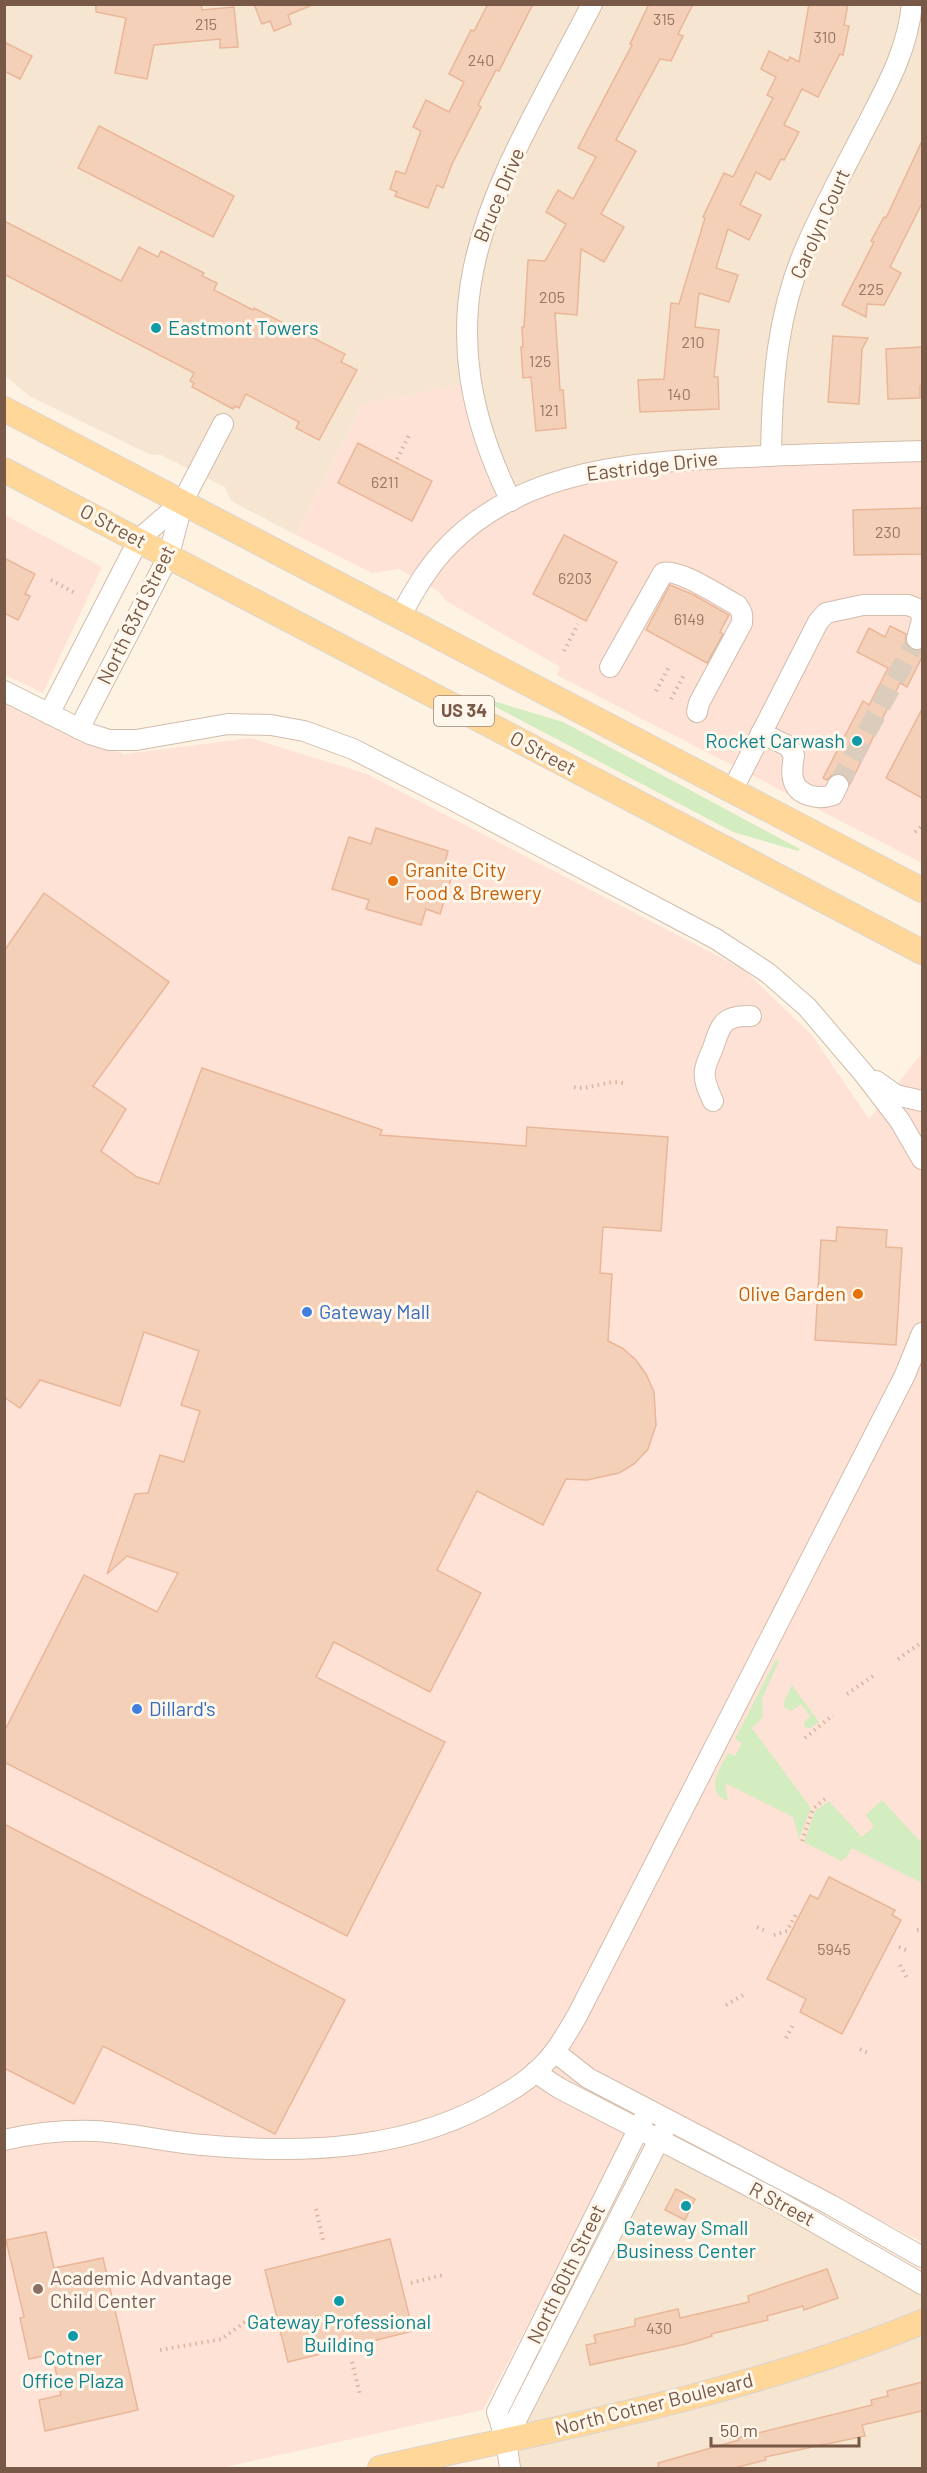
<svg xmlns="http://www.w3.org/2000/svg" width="927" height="2473" viewBox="0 0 927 2473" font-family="Barlow,sans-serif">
  <rect width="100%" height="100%" fill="#fef3e3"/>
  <!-- residential -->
  <g fill="#f6e5d1">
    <path d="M 4,5 L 922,5 L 922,451 L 511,501 L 363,404 L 296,535 L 231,501 L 225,487 L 161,455 L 149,454 L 29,396 L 5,376 Z"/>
    <path d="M 653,2127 L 922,2275 L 922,2468 L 510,2468 L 510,2414 Z"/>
  </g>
  <!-- commercial -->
  <g fill="#ffe2d6">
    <path d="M 470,383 L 511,501 L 573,476 L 922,451 L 922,863 L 557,675 L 560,667 L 446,601 L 439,592 L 399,569 L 372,573 L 296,535 L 363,404 Z"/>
    <path d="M 5,515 L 102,567 L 43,693 L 5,675 Z"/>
    <path d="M 4,703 L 124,754 L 251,738 L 367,774 L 743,969 L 811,1034 L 869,1119 L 922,1053 L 922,2242 L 647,2099 L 483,2410 L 221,2468 L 5,2468 L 4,2126 L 12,2125 L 4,2125 Z"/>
  </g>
  <!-- green -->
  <g fill="#d3ecc0">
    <path d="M 473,695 L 563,722 L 800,849 L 798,851 L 733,832 Z"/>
    <path d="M 776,1659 L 779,1661 L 762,1699 L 763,1717 L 752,1728 L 811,1808 L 799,1839 L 793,1817 L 725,1783 L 728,1801 C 703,1792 720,1769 728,1753 L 735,1756 L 742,1743 L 735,1739 Z"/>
    <path d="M 792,1685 L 819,1722 L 811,1728 L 804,1727 L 804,1722 L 810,1716 L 801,1704 L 791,1711 L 784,1707 L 784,1702 Z"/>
    <path d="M 882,1800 L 922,1843 L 922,1883 L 852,1848 L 846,1858 L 841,1861 L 804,1842 L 815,1811 L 829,1801 L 862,1837 L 874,1827 L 866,1815 Z"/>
  </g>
  <!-- building -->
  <g fill="#f5d0b9" stroke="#e9b698" stroke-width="1.5">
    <path d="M 96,4 L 201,4 L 202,10 L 234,7 L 238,47 L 220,48 L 220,39 L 154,45 L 147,79 L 115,73 L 126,18 L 96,12 Z"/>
    <path d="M 254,4 L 310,4 L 310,6 L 288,15 L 291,24 L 274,31 L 270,21 L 262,24 Z"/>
    <path d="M 488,4 L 533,4 L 499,71 L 496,70 L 478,105 L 481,107 L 452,164 L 443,188 L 437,185 L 428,208 L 395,196 L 397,192 L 390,189 L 396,171 L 405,174 L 421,131 L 413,127 L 426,100 L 449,112 L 464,82 L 449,74 L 471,30 L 474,31 Z"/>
    <path d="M 649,4 L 693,4 L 678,34 L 683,36 L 671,61 L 660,59 L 616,140 L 636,151 L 601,214 L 624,227 L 604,262 L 581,249 L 577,315 L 555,313 L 560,390 L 563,390 L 566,428 L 536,431 L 531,377 L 523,378 L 521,347 L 523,347 L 522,327 L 524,327 L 528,260 L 545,261 L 566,224 L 546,212 L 558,190 L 573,199 L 596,157 L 578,148 L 632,45 L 630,44 Z"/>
    <path d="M 809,4 L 848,4 L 844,25 L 849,26 L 843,55 L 840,54 L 818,97 L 802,89 L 784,125 L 799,132 L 784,160 L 781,159 L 770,180 L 756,172 L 740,205 L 761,215 L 749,240 L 728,229 L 716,268 L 738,275 L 729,302 L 699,293 L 695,327 L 719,330 L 714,377 L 718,377 L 719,409 L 640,412 L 638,380 L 664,379 L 671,303 L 679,304 L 705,218 L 703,217 L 724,173 L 733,177 L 773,98 L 767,95 L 776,77 L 761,69 L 769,51 L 788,61 L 790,57 L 799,62 Z"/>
    <path d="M 4,42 L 32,56 L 20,79 L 4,71 Z"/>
    <path d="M 99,126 L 234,196 L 213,237 L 78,168 Z"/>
    <path d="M 922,141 L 922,203 L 890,267 L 901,273 L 884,305 L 867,304 L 866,317 L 842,305 L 874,242 L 871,241 L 884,217 L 886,218 Z"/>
    <path d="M 4,221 L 121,281 L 139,247 L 158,257 L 161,251 L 204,273 L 202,276 L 217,283 L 214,290 L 253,310 L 254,308 L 345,354 L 341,362 L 357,370 L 319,440 L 296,428 L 299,422 L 246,394 L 239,408 L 235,406 L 233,409 L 192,387 L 194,383 L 190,381 L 194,373 L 4,274 Z"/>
    <path d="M 833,336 L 868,338 L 862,349 L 859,404 L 828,402 Z"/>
    <path d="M 922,347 L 922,386 L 920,386 L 920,398 L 888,399 L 886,349 Z"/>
    <path d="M 358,443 L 432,481 L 412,521 L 338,483 Z"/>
    <path d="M 922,508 L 922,554 L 854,555 L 853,510 Z"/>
    <path d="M 564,535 L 617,562 L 586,621 L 533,594 Z"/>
    <path d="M 4,558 L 35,574 L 25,594 L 30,596 L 18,620 L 4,613 Z"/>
    <path d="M 670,585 L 694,595 L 729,615 L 720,632 L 723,634 L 707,663 L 646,630 Z"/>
    <path d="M 890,626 L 906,634 L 905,642 L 909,648 L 915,651 L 922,649 L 922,657 L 907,687 L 900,683 L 850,784 L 848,778 L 838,773 L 832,775 L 827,780 L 823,778 L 863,701 L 869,705 L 888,668 L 857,652 L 869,628 L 885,637 Z"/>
    <path d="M 922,709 L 922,798 L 886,778 Z"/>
    <path d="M 376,828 L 448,851 L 443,869 L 453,872 L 440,914 L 426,909 L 421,925 L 366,909 L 369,900 L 332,889 L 349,837 L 371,844 Z"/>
    <path d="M 44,893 L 169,982 L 93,1086 L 126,1109 L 101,1151 L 137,1177 L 159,1184 L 202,1068 L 382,1130 L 380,1135 L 526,1146 L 527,1127 L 668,1137 L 661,1231 L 603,1227 L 600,1273 L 612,1274 L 608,1341 L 622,1348 L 635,1359 L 646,1374 L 654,1392 L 656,1425 L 648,1449 L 634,1464 L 619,1473 L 587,1480 L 566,1479 L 543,1525 L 477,1491 L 437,1570 L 481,1593 L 430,1692 L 334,1642 L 316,1677 L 445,1742 L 347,1936 L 4,1762 L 4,1732 L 84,1575 L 157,1612 L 178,1573 L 127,1556 L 107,1574 L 135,1494 L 148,1493 L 160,1455 L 184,1462 L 200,1411 L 181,1405 L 199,1351 L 144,1332 L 120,1406 L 40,1380 L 20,1408 L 4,1397 L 4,951 Z"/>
    <path d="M 837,1227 L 887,1230 L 886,1247 L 902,1248 L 896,1345 L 815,1340 L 821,1240 L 836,1241 Z"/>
    <path d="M 4,1824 L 345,2000 L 275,2134 L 103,2046 L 74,2104 L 4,2068 Z"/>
    <path d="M 829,1877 L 895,1910 L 892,1915 L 901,1920 L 842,2034 L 800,2012 L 806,1999 L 767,1979 L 810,1895 L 818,1899 Z"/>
    <path d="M 676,2189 L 695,2199 L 685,2220 L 665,2210 Z"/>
    <path d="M 46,2232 L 54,2268 L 103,2258 L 138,2410 L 45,2431 L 39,2400 L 61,2395 L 52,2354 L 29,2359 L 20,2318 L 24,2317 L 6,2240 Z"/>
    <path d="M 390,2239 L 413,2331 L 288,2362 L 265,2270 Z"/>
    <path d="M 827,2269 L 838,2298 L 804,2310 L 803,2306 L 767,2316 L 768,2320 L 711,2334 L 712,2336 L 686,2344 L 590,2365 L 586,2345 L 596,2343 L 594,2335 L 635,2326 L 635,2319 L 678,2309 L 680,2318 L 749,2302 L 748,2296 Z"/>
    <path d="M 922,2382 L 922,2411 L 862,2425 L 865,2436 L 765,2457 L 766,2460 L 730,2469 L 659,2469 L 658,2463 L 739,2440 L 738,2438 L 872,2405 L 871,2400 L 888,2396 L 887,2391 Z"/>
  </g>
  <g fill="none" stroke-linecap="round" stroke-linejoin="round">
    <!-- minor-tunnel -->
    <path stroke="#dcccbc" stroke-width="20" stroke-dasharray="20 10" stroke-linecap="butt" d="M 838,785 L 917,639"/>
    <defs>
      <g id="minor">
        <path d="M 771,456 C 772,381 777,311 808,242 C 827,200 849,160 870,119 C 889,82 908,47 912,4"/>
        <path d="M 511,501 C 411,299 500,183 592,4"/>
        <path d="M 401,615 C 415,589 429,565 450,544 C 527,466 643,462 745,457 C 804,454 863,453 922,451"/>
        <path d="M 917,639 L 922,620"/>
        <path d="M 610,667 L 663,573 C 679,568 721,597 737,605 C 742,611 743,615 742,623 L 699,703 L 697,712"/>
        <path d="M 4,691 L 90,734 L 109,740 L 136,740 L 228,724 L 271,725 L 304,731 L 353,749 L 449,798 L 716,939 L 768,973 L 807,1007 L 864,1074 L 900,1121 L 922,1159"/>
        <path d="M 49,714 L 139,539 L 183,501"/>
        <path d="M 79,729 L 169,555 L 183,501 L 223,424"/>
        <path d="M 761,733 L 788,746 L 794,755 C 793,763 791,771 793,779 C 797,796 818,800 833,795 L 838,785"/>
        <path d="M 733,789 L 818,622 L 826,613 L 863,605 L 908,605 L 918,609 L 922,617"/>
        <path d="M 876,1081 L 896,1095 L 922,1101"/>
        <path d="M 713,1101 C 709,1092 703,1080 705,1070 C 706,1063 710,1055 713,1048 C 721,1024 723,1015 751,1016"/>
        <path d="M 555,2052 L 588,2078 L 831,2205 L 922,2257"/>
        <path d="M 535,2072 L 559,2088 L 776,2200 L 922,2284"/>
        <path d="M 4,2140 C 34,2133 65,2130 95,2131 C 131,2133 167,2142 203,2145 C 305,2155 414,2150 503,2095 C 517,2087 532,2077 543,2065 C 557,2051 567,2033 577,2016 L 905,1375 L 922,1333"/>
        <path d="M 506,2440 L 664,2130"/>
        <path d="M 510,2468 L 506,2440 L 497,2412 L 644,2118"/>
      </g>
      <g id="major">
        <path d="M 4,409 L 922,890"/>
        <path d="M 4,470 L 922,952"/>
        <path d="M 380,2468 C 563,2427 749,2393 922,2322"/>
      </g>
    </defs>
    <!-- minor casing -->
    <use href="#minor" stroke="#d2bcab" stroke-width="22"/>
    <!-- major casing -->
    <use href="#major" stroke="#dcd4cf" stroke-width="26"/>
    <!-- path -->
    <g stroke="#dab39c" stroke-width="4" stroke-dasharray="1.5 4.5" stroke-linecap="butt">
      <path d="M 397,459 L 409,435"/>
      <path d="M 51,580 L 75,593"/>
      <path d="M 564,651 L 578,624"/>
      <path d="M 656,691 L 670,665"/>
      <path d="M 671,699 L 685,673"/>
      <path d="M 915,832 L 922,826"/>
      <path d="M 574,1087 C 590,1091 606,1079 623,1083"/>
      <path d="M 898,1659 L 922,1642"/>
      <path d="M 847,1694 L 876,1674"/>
      <path d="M 805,1738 L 833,1715"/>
      <path d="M 802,1841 L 813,1809 L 825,1799"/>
      <path d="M 757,1927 L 768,1932"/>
      <path d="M 917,1930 L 922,1929"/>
      <path d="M 774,1935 L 787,1931 L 796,1914"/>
      <path d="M 899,1947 L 908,1951"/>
      <path d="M 900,1965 L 908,1980"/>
      <path d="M 726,2005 L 743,1995"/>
      <path d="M 786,2038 L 794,2023"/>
      <path d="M 860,2049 L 870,2054"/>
      <path d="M 316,2209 L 323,2240"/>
      <path d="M 411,2283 L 443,2275"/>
      <path d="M 160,2350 L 222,2339 L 246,2321 L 264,2317"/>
      <path d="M 352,2362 L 360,2395"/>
    </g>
    <!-- minor -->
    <use href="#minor" stroke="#fff" stroke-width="20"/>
    <!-- major -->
    <use href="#major" stroke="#ffd899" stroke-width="24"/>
  </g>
  <!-- markers -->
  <g fill="#0f9aa8" stroke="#fff7eb" stroke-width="2">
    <circle cx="156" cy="328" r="6"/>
    <circle cx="857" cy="741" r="6"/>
    <circle cx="686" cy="2206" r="6"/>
    <circle cx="339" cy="2301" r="6"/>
    <circle cx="73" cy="2336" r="6"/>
  </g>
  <g fill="#e8710a" stroke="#fff7eb" stroke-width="2">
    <circle cx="393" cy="881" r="6"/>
    <circle cx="858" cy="1294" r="6"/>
  </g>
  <g fill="#3f7fe0" stroke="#fff7eb" stroke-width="2">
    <circle cx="307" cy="1312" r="6"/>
    <circle cx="137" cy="1709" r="6"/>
  </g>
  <circle fill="#8d6e63" stroke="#fff7eb" stroke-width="2" cx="38" cy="2289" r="6"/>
  <g text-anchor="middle" stroke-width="6" stroke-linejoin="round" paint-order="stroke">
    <!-- number labels -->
    <g font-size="16" fill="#977664">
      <text x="664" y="25">315</text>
      <text x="206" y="30">215</text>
      <text x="825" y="43">310</text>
      <text x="481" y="66">240</text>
      <text x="871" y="295">225</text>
      <text x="552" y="303">205</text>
      <text x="693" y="348">210</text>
      <text x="540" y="367">125</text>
      <text x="679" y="400">140</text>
      <text x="549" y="416">121</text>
      <text x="385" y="488">6211</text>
      <text x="888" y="538">230</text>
      <text x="575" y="584">6203</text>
      <text x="689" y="625">6149</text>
      <text x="834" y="1955">5945</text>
      <text x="659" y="2334">430</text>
    </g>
    <!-- shield labels -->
    <rect fill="#fff7eb" stroke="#a08878" stroke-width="1.5" x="434" y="696" width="60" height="30" rx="4.5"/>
    <g font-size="18" font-weight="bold" fill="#785847">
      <text x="464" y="717">US 34</text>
    </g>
    <!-- street labels -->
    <g font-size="20" fill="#785847" stroke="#fff7eb">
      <text transform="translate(499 195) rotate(-67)" y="7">Bruce Drive</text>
      <text transform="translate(820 224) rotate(-66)" y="7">Carolyn Court</text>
      <text transform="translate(652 466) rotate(-7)" y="7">Eastridge Drive</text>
      <text transform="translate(113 526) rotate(28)" y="7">O Street</text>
      <text transform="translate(136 615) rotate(-64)" y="7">North 63rd Street</text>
      <text transform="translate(543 753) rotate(28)" y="7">O Street</text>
      <text transform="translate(782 2204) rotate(28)" y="7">R Street</text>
      <text transform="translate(566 2274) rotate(-64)" y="7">North 60th Street</text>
      <text transform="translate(654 2404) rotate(-14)" y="7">North Cotner Boulevard</text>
    </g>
    <!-- culture labels -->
    <g font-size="20" fill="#0d838f" stroke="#fff7eb">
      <text x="168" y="335" text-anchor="start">Eastmont Towers</text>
      <text x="845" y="748" text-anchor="end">Rocket Carwash</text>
      <text x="686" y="2235">Gateway Small<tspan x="686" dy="23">Business Center</tspan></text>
      <text x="339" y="2329">Gateway Professional<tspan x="339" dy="23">Building</tspan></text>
      <text x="73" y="2365">Cotner<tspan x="73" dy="23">Office Plaza</tspan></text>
    </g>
    <!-- food labels -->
    <g font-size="20" fill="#c56008" stroke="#fff7eb" text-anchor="start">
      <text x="405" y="877">Granite City<tspan x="405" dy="23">Food &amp; Brewery</tspan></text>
      <text x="846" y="1301" text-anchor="end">Olive Garden</text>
    </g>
    <!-- shop labels -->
    <g font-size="20" fill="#366cbe" stroke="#fff7eb" text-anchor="start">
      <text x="319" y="1319">Gateway Mall</text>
      <text x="149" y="1716">Dillard's</text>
    </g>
    <!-- education labels -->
    <g font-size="20" fill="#785e54" stroke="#fff7eb" text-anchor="start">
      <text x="50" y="2285">Academic Advantage<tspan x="50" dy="23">Child Center</tspan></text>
    </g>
  </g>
  <!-- border -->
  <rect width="927" height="2473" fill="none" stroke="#785847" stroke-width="12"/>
  <!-- scale -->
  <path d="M711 2437v9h148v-9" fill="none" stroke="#785847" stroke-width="3"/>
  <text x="720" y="2437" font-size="18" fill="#785847" stroke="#fff7eb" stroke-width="4.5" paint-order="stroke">50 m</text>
</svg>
